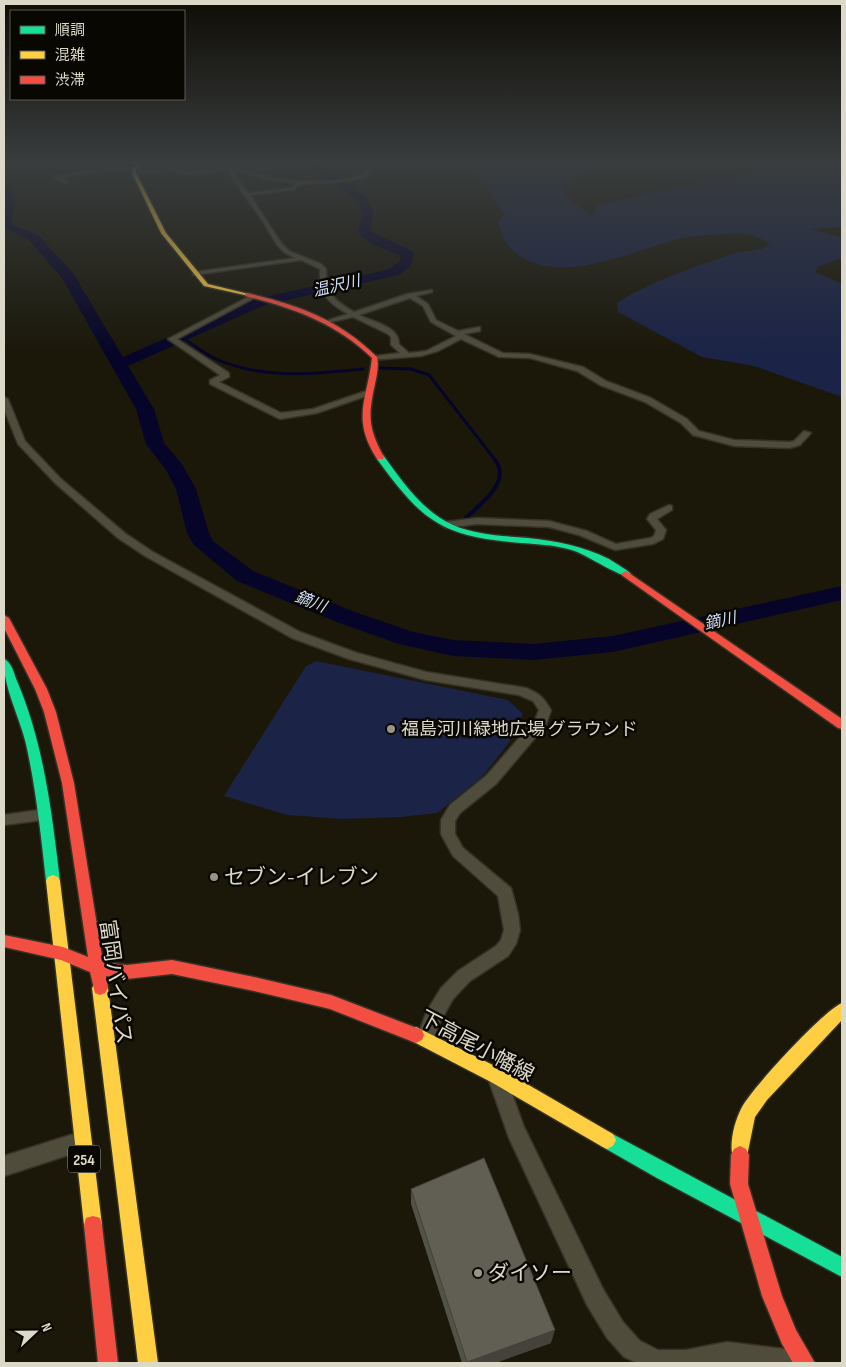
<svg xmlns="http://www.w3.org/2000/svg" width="846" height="1367" viewBox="0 0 846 1367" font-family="'Sofia Sans Condensed','Noto Sans JP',sans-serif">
  <rect width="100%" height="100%" fill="#1b180a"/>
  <!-- green -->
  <g fill="#1b2347">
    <path d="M 466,161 L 626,161 C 603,164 582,170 563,184 L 566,196 L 592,216 L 598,205 L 704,181 L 748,174 L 755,164 L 753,161 L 842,161 L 842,227 L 810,229 L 842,238 L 842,258 L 819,266 L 815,272 L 842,284 L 842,397 L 754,366 L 702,357 L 618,312 L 617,303 C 652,281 693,267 732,254 C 744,250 759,252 770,245 C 757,233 740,233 723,234 C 706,235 687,236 671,241 C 624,254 545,292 506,243 C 502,238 500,229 498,222 L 505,213 L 497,205 L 492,195 Z"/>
    <path d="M 316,661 L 508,700 L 523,714 L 508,744 L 482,777 L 437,813 L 401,817 L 342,819 L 287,815 L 224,796 L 306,666 Z"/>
  </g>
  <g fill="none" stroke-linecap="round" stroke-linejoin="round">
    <!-- stream-far1 -->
    <g stroke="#060529" stroke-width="3">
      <path d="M 181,337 C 192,343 202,353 214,358 C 261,380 313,374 363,369"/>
      <path d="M 380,368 L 411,369 L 429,375 L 496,461"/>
    </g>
    <!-- stream -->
    <path stroke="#060529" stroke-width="4" d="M 466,518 C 480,504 512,482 495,460"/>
    <!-- river -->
    <path fill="#060529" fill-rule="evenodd" d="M 304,161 L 316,161 L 367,198 L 373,212 L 370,231 L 412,251 L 414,254 L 411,266 L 399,275 L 265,305 L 128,366 L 154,409 L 164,443 L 182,464 L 196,489 L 209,533 L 213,541 L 253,571 L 355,612 L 413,632 L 453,640 L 533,644 L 613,636 L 842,586 L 842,600 L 613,652 L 533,660 L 453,656 L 399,644 L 337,622 L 237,581 L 194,545 L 187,533 L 176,489 L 166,470 L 146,444 L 136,409 L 62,278 L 30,241 L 4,227 L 4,186 L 8,187 L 15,201 L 11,221 L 14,226 L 38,235 L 73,273 L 123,357 L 256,299 L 390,269 L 400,261 L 401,256 C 387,249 368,245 358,232 L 362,216 L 359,202 Z"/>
    <defs>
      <g id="street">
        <path d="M 142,161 L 190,161 L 144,163 Z"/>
        <path d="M 245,161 L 276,167 L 251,173 C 280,181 347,190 370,168 L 366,161 L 370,161 L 374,168 L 366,177 L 349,181 L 301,184 L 292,190 L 250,195 L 281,243 L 289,251 L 321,264 L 326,269 C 326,294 334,300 354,312 L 407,294 L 432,290 L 432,292 L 416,296 L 428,304 L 436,320 L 458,331 L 480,327 L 480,331 L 464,334 L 503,353 L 530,354 L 583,367 L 606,381 L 651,398 L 687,419 L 699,431 L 734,440 L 790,442 L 794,441 L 804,431 L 811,433 L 800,445 L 790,448 L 734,446 L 693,435 L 681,423 L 645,402 L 600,385 L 577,371 L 530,358 L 499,357 L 461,339 L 438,351 L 421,356 L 372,360 L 372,356 L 375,356 L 400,353 L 391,345 L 391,337 L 388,334 L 353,317 L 326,323 L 326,321 L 348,314 C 327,302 319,294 320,269 L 301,260 L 193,275 L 195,272 L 296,258 L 285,253 L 277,245 L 264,223 L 231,176 L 231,170 L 187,174 L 180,174 L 175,170 L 132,173 L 176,168 L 187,172 L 233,167 ZM 248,163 L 249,163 L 267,167 L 248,172 L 238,168 ZM 236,170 L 264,179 L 296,183 L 291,188 L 248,193 L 235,176 ZM 410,298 L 423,306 L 431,322 L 456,336 L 426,351 L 409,353 L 399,344 C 399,326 373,322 359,315 Z"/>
        <path d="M 134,168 L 136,170 L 99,171 L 60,178 L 68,182 L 66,184 L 53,177 L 99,169 Z"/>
        <path d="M 252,295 L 255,297 L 254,298 L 177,339 L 229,373 L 229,377 L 219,382 L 281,413 L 313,409 L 369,390 L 372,390 L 372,394 L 317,413 L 280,419 L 210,384 L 210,380 L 220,375 L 168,339 Z"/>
        <path d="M 4,397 L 8,399 L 25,441 L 61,479 L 126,534 L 153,552 L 300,632 L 357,653 L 426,672 L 526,688 C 540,694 543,697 551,710 L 546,725 L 496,784 L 460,813 L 455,821 L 455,834 L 463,848 L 511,888 L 518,914 L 520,930 L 516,944 L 508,956 L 470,981 L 453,999 L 440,1022 L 431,1045 L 425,1047 L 419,1045 L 416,1039 L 427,1011 L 441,988 L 458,971 L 496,946 L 501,940 L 504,930 L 498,896 L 453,856 L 441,834 L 441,820 L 450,805 L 486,776 L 535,720 L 539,710 L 533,701 L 519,695 L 426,680 L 349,659 L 292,638 L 145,556 L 118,538 L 55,483 L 18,444 L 4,409 Z"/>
        <path d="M 669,505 L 672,506 L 672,510 L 657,519 L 666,530 L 663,539 L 653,544 L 615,550 L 579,535 L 549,527 L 477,524 L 446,528 L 441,525 L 446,522 L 477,518 L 549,521 L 587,531 L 616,544 L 650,538 L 654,536 L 656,530 L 647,519 L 650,514 Z"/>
        <path d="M 45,809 L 50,811 L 52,815 L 50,819 L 4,825 L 4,815 Z"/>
        <path d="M 497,1069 L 504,1072 L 524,1127 L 603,1289 L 623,1322 L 640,1341 L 658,1350 L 686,1350 L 727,1342 L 801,1351 L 809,1354 L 812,1363 L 637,1363 L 624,1357 L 607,1338 L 587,1305 L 509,1138 L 488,1078 L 490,1072 Z"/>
        <path d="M 80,1132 L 87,1135 L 90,1142 L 87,1149 L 4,1176 L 4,1156 Z"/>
      </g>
      <g id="fast">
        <path d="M 377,455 L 383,455 C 402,481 422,511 453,525 C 476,535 503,536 528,538 C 556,541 583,546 609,559 C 616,564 625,568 631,574 L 629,576 C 622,578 586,555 575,551 C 554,544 531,544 510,542 C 437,535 419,516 377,459 Z"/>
        <path d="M 4,659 C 12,662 14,674 17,681 C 44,744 52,814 60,881 L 58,885 L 53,887 L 48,885 L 46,881 C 41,835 36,789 26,744 C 20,718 2,684 4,659 Z"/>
        <path d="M 607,1131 L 842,1257 L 842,1277 L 657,1178 L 601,1146 L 598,1140 L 601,1134 Z"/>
      </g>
      <g id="slow">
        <path d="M 142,161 L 147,161 L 136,169 L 136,173 L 166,233 L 208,284 L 249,294 L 249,296 L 204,286 L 161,233 L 132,173 L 133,168 Z"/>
        <path d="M 53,875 L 58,877 L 60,881 L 102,1225 L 100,1232 L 93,1234 L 86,1232 L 84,1225 L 46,881 L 48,877 Z"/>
        <path d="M 100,981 L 105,983 L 108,988 L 158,1363 L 138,1363 L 92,988 L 95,983 Z"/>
        <path d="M 842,1003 L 842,1020 L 767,1100 L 755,1117 L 746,1161 L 740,1164 L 734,1161 C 728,1146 734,1123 741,1109 C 750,1090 824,1010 842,1003 Z"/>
        <path d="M 416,1027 L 503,1070 L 613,1134 L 616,1140 L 613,1146 L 607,1149 L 601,1146 L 491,1082 L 410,1040 L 408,1035 L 410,1030 Z"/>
      </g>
      <g id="jam">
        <path d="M 247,293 C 298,305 339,319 377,357 C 379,365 377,375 375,384 C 368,416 368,428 384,457 L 383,459 L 377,459 C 351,418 367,401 372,358 C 336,323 293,308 245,296 L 245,294 Z"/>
        <path d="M 626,571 L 842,719 L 842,729 L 838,728 L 623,576 L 621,574 Z"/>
        <path d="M 4,615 L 9,618 L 47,689 L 56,712 L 74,783 L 103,962 L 127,965 L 172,960 L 254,977 L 331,995 L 422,1030 L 424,1035 L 422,1040 L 416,1043 L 330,1009 L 254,991 L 172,974 L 127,979 L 106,976 L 108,988 L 105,993 L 100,995 L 95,993 L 90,972 L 61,960 L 4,947 L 4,935 L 63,947 L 88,957 L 62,783 L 44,712 L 35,689 L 4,628 Z"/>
        <path d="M 740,1146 L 746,1149 L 749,1155 L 748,1184 L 782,1296 L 796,1330 L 815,1363 L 793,1363 L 782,1344 L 762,1296 L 730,1184 L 731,1155 L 734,1149 Z"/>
        <path d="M 93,1216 L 100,1218 L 102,1225 L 118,1363 L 98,1363 L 84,1225 L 86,1218 Z"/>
      </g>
    </defs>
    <!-- street casing -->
    <use href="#street" stroke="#343226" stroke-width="3"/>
    <!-- fast casing -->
    <use href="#fast" stroke="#343226" stroke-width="3"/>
    <!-- slow casing -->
    <use href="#slow" stroke="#343226" stroke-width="3"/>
    <!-- jam casing -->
    <use href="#jam" stroke="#343226" stroke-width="3"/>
    <!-- street -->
    <use href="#street" fill="#4f4c3c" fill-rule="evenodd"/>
    <!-- fast -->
    <use href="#fast" fill="#16e098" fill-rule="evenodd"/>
    <!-- slow -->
    <use href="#slow" fill="#ffcf43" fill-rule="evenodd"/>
    <!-- jam -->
    <use href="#jam" fill="#f24e42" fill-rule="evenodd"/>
  </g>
  <!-- wall -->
  <path fill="#535247" d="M 411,1189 L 551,1343 L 495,1363 L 462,1363 L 411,1204 Z"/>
  <!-- shaded-wall -->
  <path fill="#44423a" d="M 555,1330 L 551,1343 L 495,1363 L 466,1363 L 467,1362 Z"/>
  <!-- building -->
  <path fill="#615f53" stroke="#44423a" d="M 484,1158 L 555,1330 L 467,1362 L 411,1189 Z"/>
  <!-- sky -->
  <linearGradient id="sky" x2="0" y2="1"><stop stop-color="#0f0d06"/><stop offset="0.46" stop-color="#393d3e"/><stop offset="1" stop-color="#393d3e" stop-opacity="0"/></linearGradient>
  <rect width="846" height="353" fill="url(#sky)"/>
  <!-- markers -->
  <g fill="#989586" stroke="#090701" stroke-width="2">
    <circle cx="391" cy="729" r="5"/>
    <circle cx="214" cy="877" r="5"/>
    <circle cx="478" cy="1273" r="5"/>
  </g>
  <g text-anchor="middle" stroke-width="5" stroke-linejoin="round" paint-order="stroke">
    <!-- far-water labels -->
    <g font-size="16" font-style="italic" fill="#d2dcfc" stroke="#090701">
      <text transform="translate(336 285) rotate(-13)" y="6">温沢川</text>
      <text transform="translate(311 601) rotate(21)" y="6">鏑川</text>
      <text transform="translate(720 620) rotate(-12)" y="6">鏑川</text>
    </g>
    <!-- shield labels -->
    <rect fill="#090701" stroke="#9d9a8d" stroke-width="1" x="68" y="1145.5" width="32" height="27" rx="4"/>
    <g font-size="16" font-weight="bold" fill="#dcd9c9">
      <text x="84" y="1165">254</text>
    </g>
    <!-- poi labels -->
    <g font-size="18" fill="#dcd9c9" stroke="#090701" text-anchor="start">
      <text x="401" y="735">福島河川緑地広場 グラウンド</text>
    </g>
    <!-- near-poi labels -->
    <g font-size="21" fill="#dcd9c9" stroke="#090701" text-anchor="start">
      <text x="224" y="884">セブン-イレブン</text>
      <text x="488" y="1280">ダイソー</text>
    </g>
    <!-- near-street labels -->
    <g font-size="21" fill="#dcd9c9" stroke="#090701">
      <text transform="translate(116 982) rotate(82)" y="7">富岡バイパス</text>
      <text transform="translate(477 1046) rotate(28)" y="7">下高尾小幡線</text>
    </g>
  </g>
  <!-- border -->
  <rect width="846" height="1367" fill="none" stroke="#dcd9c9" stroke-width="10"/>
  <!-- legend -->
  <rect x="10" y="10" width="175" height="90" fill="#090701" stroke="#5d5b51"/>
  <rect x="20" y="26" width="25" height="8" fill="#16e098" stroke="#5d5b51"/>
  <text x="55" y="35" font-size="15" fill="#dcd9c9">順調</text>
  <rect x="20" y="51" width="25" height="8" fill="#ffcf43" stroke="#5d5b51"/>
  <text x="55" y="60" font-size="15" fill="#dcd9c9">混雑</text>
  <rect x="20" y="76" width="25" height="8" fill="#f24e42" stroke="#5d5b51"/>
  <text x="55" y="85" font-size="15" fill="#dcd9c9">渋滞</text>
  <!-- north arrow -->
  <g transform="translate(35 1332) rotate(68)" stroke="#090701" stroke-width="4" paint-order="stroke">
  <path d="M0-4L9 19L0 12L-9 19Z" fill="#dcd9c9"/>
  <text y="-8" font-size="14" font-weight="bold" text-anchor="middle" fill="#dcd9c9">N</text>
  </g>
</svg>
